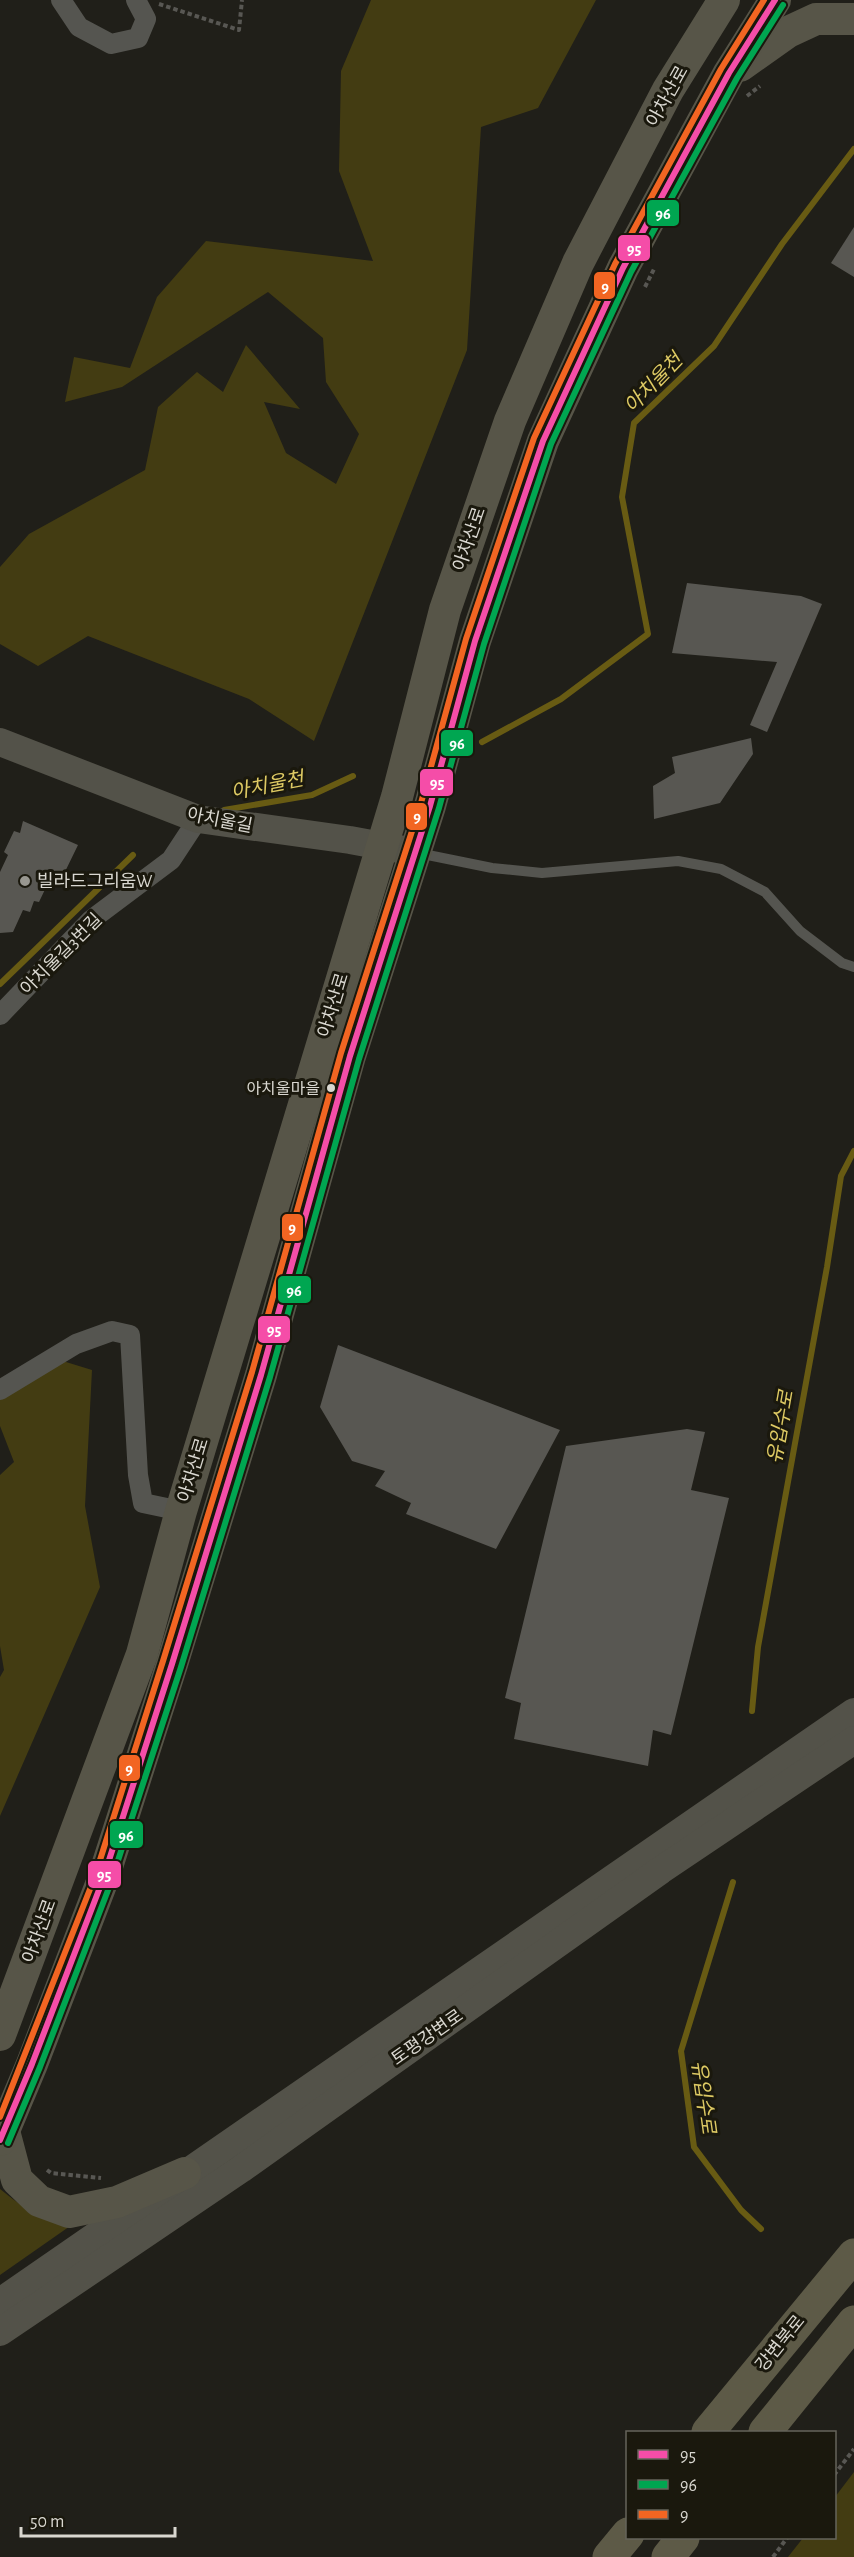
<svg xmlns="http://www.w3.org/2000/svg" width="854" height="2557" viewBox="0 0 854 2557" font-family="'Alegreya Sans','Noto Sans KR',sans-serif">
  <rect width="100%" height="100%" fill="#201f19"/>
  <!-- green -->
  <g fill="#433c12">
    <path d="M 371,0 L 596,0 L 538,108 L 481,127 L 467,350 L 314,741 L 249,699 L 88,636 L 38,666 L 0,644 L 0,567 L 29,534 L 145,470 L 158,407 L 197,372 L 223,392 L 246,345 L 300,409 L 264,402 L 286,453 L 336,484 L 359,434 L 326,382 L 323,338 L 268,292 L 122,387 L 65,402 L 74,357 L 130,368 L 157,297 L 206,241 L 373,261 L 339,171 L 341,71 Z"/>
    <path d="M 53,1358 L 92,1370 L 85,1506 L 100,1587 L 0,1816 L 0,1677 L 4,1670 L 0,1646 L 0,1475 L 14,1462 L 0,1426 L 0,1383 Z"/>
    <path d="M 0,2189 C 22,2207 44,2221 73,2224 L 0,2275 Z"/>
    <path d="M 854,2472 L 854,2557 L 788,2557 L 803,2538 L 834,2538 L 835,2497 Z"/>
  </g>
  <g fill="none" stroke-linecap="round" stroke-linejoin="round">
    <!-- stream -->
    <g stroke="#685b13" stroke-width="6">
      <path d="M 482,742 L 561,699 L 648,634 L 622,497 L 634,423 L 714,346 L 782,244 L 854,149"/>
      <path d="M 224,810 L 312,795 L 353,776"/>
      <path d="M 0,984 L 133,855"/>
      <path d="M 752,1711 L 758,1647 L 827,1267 L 841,1176 L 854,1151"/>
      <path d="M 733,1882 L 681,2051 L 694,2147 L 741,2210 L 761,2229"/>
    </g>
  </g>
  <!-- building -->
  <g fill="#585752">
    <path d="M 854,227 L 854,277 L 831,263 Z"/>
    <path d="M 687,583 L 801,596 L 822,604 L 767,732 L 750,725 L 777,662 L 672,653 Z"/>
    <path d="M 751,738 L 753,754 L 720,803 L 654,819 L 653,786 L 675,773 L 672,757 Z"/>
    <path d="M 23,821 L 78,845 L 60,882 L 50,879 L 39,902 L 34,901 L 30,912 L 23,910 L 13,932 L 0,933 L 0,872 L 8,855 L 4,852 L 14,831 L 20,833 Z"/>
    <path d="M 338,1345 L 560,1430 L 496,1549 L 406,1514 L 411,1503 L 375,1486 L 385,1471 L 352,1461 L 320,1407 Z"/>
    <path d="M 687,1429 L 705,1432 L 691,1490 L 729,1498 L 671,1735 L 653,1730 L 648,1766 L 514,1739 L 521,1703 L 505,1698 L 566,1446 Z"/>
  </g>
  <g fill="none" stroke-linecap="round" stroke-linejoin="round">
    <!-- path -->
    <g stroke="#585753" stroke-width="4" stroke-dasharray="4.5 3" stroke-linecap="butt">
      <path d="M 159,4 L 239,30 L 242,0"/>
      <path d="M 747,96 L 760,86"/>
      <path d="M 645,287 L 654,269"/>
      <path d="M 47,2170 L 51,2173 L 101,2178"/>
      <path d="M 834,2475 L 854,2449"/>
      <path d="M 773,2557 L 787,2538"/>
    </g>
    <!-- lane -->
    <path stroke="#555550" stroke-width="10" d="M 418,853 L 492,868 L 542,873 L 678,861 L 721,869 L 765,892 L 800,931 L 842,963 L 854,967"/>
    <!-- street -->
    <g stroke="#555550" stroke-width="20">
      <path d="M 61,0 L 79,27 L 111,44 L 138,38 L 146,19 L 136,0"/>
      <path d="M 0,1015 L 91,920 L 171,860 L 198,819"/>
      <path d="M 0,1390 L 76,1344 L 112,1331 L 130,1335 L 138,1475 L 143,1503 L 181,1511"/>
    </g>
    <!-- secondary -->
    <g stroke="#535249" stroke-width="28">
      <path d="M 0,742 L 198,819 L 350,840 L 404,850"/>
      <path d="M 0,2302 L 854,1712"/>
      <path d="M 0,2332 L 241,2169 L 661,1870 L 854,1740"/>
    </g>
    <!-- primary -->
    <g stroke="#575548" stroke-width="32">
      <path d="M 740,66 L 788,32 L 816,19 L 854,19"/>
      <path d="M 0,2035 L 142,1654 L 181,1511 L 397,797 L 445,610 L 510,421 L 578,263 L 668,90 L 724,0"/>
      <path d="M 4,2131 L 17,2180 L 39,2201 L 69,2212 L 117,2202 L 185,2173"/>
      <path d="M 0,2140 L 32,2064 L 102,1882 L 172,1664 L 261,1375 L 350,1056 L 430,806 L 475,641 L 543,441 L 623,268 L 729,73 L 775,0"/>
    </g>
    <!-- highway -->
    <g stroke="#5d5a47" stroke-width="33">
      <path d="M 708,2432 L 854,2255"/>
      <path d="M 765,2432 L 854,2322"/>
      <path d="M 609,2557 L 628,2534"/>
      <path d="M 668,2557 L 683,2538"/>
    </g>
    <defs>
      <path id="bus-1" d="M 0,2140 L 32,2064 L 102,1882 L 172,1664 L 261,1375 L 350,1056 L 430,806 L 475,641 L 543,441 L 623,268 L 729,73 L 775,0"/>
      <path id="bus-2" d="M 8,2143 L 40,2067 L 110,1885 L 181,1667 L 270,1377 L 359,1059 L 439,808 L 484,644 L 551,444 L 631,272 L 737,78 L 783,5"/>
      <path id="bus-3" d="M 0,2117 L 94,1879 L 163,1661 L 252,1372 L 341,1053 L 421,803 L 466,639 L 534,438 L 615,264 L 721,69 L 764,0"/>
    </defs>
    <!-- bus-1 casing -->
    <use href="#bus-1" stroke="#1a180d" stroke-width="10"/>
    <!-- bus-2 casing -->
    <use href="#bus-2" stroke="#1a180d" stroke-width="10"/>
    <!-- bus-3 casing -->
    <use href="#bus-3" stroke="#1a180d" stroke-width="10"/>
    <!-- bus-1 -->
    <use href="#bus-1" stroke="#f54da8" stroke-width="6"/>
    <!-- bus-2 -->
    <use href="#bus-2" stroke="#00a651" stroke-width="6"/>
    <!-- bus-3 -->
    <use href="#bus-3" stroke="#f26522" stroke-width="6"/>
  </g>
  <!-- markers -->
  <circle fill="#989790" stroke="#1a180d" stroke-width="2" cx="25" cy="881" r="6"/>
  <circle fill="#d9d7d0" stroke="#1a180d" stroke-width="2" cx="331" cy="1088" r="5"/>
  <g text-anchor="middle" stroke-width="6" stroke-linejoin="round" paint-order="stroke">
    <!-- bus labels -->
    <g font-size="16" fill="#d9d7d0" stroke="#1a180d" text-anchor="end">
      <text x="320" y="1094">아치울마을</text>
    </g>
    <!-- street labels -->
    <g font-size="18" fill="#d9d7d0" stroke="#1a180d">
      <text transform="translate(667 96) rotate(-61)" y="6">아차산로</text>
      <text transform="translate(469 539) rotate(-71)" y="6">아차산로</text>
      <text transform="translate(220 820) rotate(11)" y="6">아치울길</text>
      <text transform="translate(61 954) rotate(-45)" y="6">아치울길3번길</text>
      <text transform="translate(333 1005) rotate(-73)" y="6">아차산로</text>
      <text transform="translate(193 1470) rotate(-73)" y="6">아차산로</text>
      <text transform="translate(39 1931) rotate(-70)" y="6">아차산로</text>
      <text transform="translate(427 2037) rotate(-35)" y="6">토평강변로</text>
      <text transform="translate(780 2343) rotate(-51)" y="6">강변북로</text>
    </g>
    <!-- poi labels -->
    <g font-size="18" fill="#d9d7d0" stroke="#1a180d" text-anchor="start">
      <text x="37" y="887">빌라드그리움W</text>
    </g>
    <!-- water labels -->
    <g font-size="20" font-style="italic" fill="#deca64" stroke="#1a180d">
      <text transform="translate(653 383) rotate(-46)" y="7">아치울천</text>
      <text transform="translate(267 785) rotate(-11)" y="7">아치울천</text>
      <text transform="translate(780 1427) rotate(-80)" y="7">유입수로</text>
      <text transform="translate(704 2097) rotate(82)" y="7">유입수로</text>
    </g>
  </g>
  <g stroke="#1a180d" stroke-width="2">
    <rect x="646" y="199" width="34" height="28" rx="6" fill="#00a651"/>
    <rect x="617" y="234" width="34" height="28" rx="6" fill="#f54da8"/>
    <rect x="593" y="271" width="23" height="29" rx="6" fill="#f26522"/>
    <rect x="440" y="729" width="34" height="28" rx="6" fill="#00a651"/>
    <rect x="419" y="768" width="35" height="29" rx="6" fill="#f54da8"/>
    <rect x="405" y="802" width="23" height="29" rx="6" fill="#f26522"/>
    <rect x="281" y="1213" width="23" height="29" rx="6" fill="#f26522"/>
    <rect x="277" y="1275" width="35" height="29" rx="6" fill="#00a651"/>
    <rect x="257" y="1315" width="34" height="29" rx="6" fill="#f54da8"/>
    <rect x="118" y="1754" width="23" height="28" rx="6" fill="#f26522"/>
    <rect x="109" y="1820" width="35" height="29" rx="6" fill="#00a651"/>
    <rect x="87" y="1860" width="35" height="29" rx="6" fill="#f54da8"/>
  </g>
  <g font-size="16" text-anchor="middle" font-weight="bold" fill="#fff">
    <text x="663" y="219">96</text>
    <text x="634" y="254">95</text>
    <text x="605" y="292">9</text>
    <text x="457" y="749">96</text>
    <text x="437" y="788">95</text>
    <text x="417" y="822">9</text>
    <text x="292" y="1233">9</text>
    <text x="294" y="1296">96</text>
    <text x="274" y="1335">95</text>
    <text x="129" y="1774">9</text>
    <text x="126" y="1841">96</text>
    <text x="104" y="1880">95</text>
  </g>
  <!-- legend -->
  <rect x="626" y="2431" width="210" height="108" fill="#1a180d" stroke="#66645b" stroke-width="1.5"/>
  <rect x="638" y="2450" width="30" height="9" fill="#f54da8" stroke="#66645b" stroke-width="1.5"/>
  <text x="680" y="2461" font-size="18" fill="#d9d7d0">95</text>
  <rect x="638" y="2480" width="30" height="9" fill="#00a651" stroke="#66645b" stroke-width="1.5"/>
  <text x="680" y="2491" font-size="18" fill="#d9d7d0">96</text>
  <rect x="638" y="2510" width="30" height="9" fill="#f26522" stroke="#66645b" stroke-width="1.5"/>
  <text x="680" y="2521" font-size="18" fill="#d9d7d0">9</text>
  <!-- scale -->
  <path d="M21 2527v9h154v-9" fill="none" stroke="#d9d7d0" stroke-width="3"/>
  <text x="30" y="2527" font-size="18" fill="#d9d7d0" stroke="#1a180d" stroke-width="4.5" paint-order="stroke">50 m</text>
</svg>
